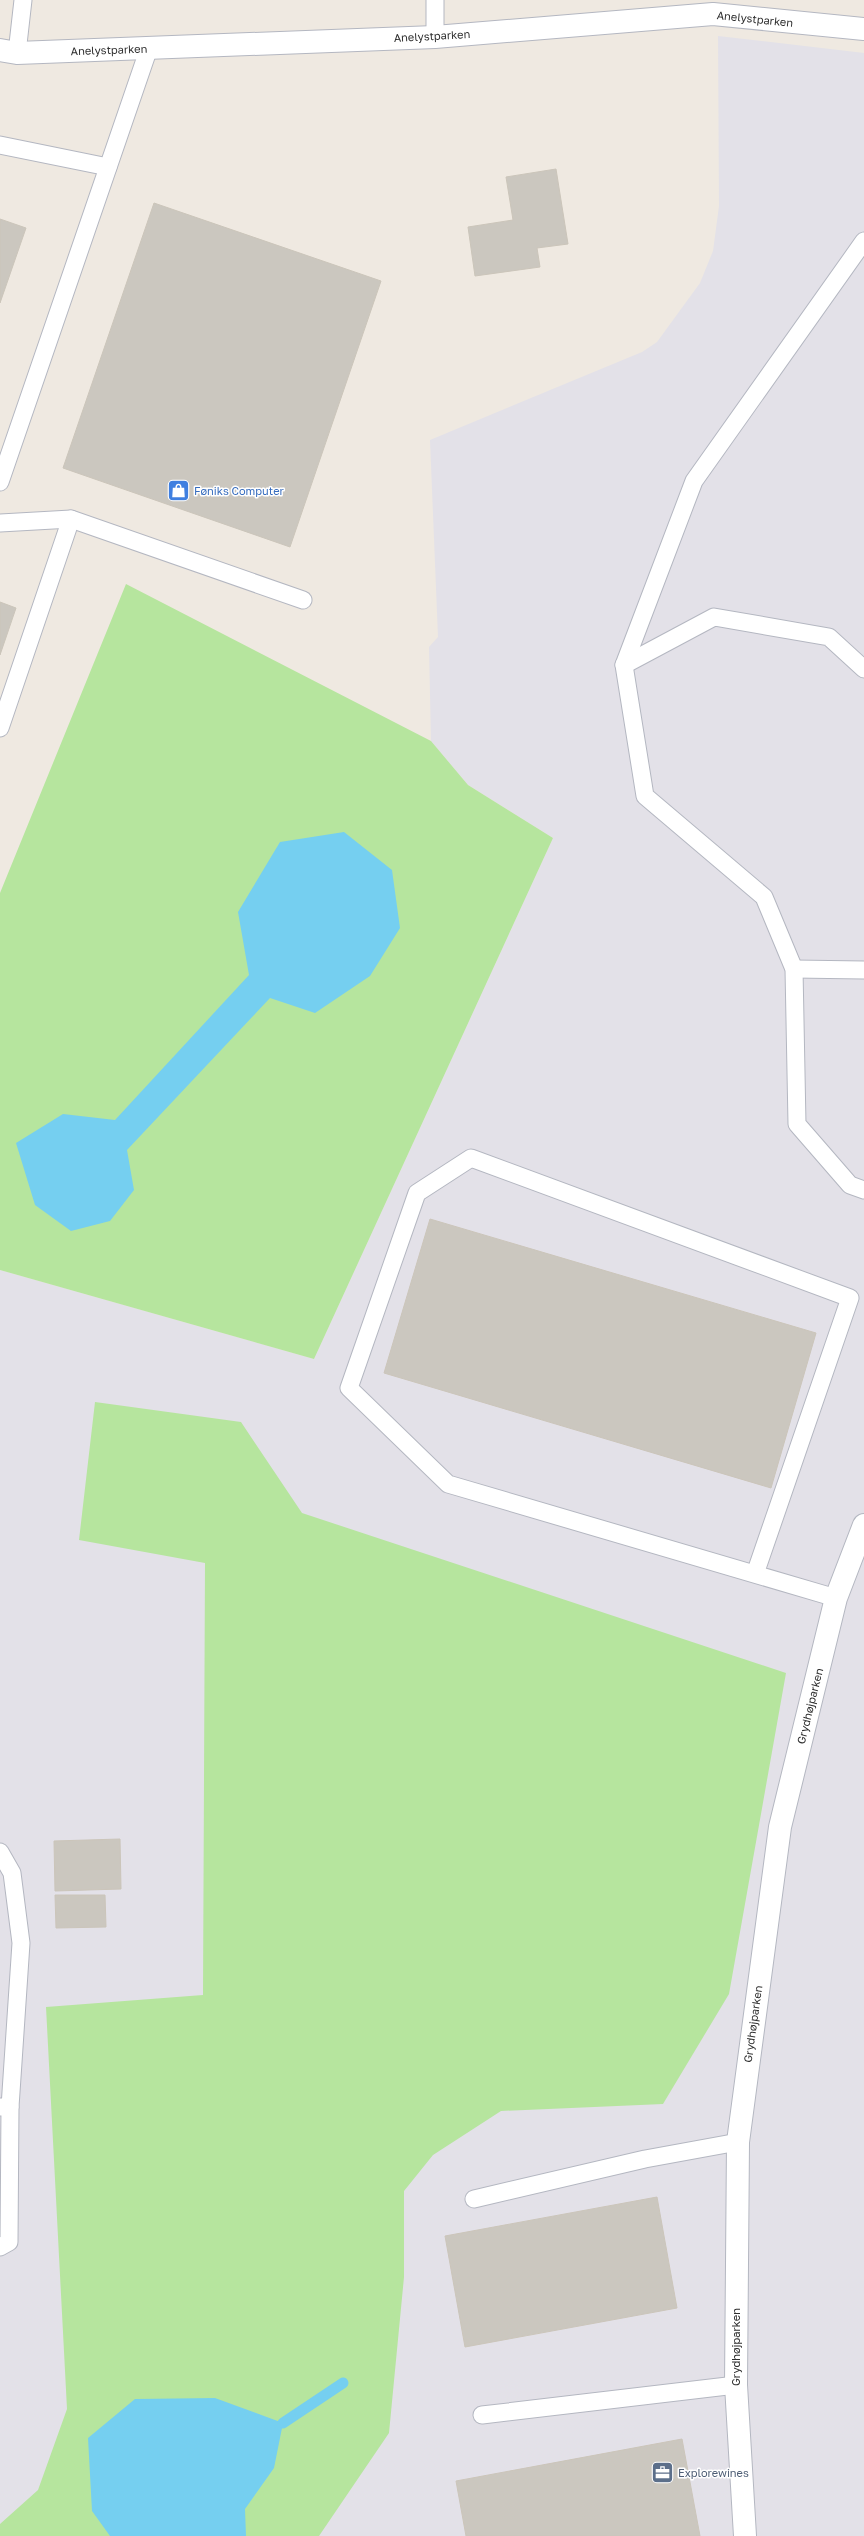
<svg xmlns="http://www.w3.org/2000/svg" width="864" height="2536" viewBox="0 0 864 2536" font-family="'Golos Text',sans-serif">
  <rect width="100%" height="100%" fill="#efe9e1"/>
  <!-- industrial -->
  <path fill="#e3e1e8" d="M 718,36 L 864,53 L 864,2536 L 0,2536 L 0,1270 L 314,1359 L 553,838 L 468,785 L 431,741 L 429,647 L 438,637 L 430,440 L 642,352 L 657,342 L 700,283 L 713,251 L 719,206 Z"/>
  <!-- green -->
  <g fill="#b6e59e">
    <path d="M 126,584 L 431,741 L 468,785 L 553,838 L 314,1359 L 0,1270 L 0,893 Z"/>
    <path d="M 95,1402 L 241,1422 L 302,1513 L 786,1673 L 729,1994 L 663,2104 L 501,2111 L 433,2155 L 404,2191 L 404,2277 L 389,2433 L 319,2536 L 0,2536 L 0,2524 L 38,2490 L 67,2409 L 46,2007 L 203,1995 L 205,1563 L 79,1540 Z"/>
  </g>
  <!-- water -->
  <g fill="#75cff0">
    <path d="M 344,832 L 392,870 L 400,928 L 370,976 L 315,1013 L 270,998 L 127,1150 L 134,1190 L 110,1221 L 71,1231 L 35,1205 L 16,1143 L 63,1114 L 115,1120 L 249,975 L 238,912 L 280,842 Z"/>
    <path d="M 215,2398 L 283,2423 L 274,2468 L 245,2509 L 246,2536 L 110,2536 L 92,2511 L 88,2438 L 135,2399 Z"/>
  </g>
  <g fill="none" stroke-linecap="round" stroke-linejoin="round">
    <!-- stream -->
    <path stroke="#75cff0" stroke-width="11" d="M 283,2423 L 343,2383"/>
  </g>
  <!-- building -->
  <g fill="#cbc7bf" stroke="#cbc5ba">
    <path d="M 556,169 L 568,244 L 537,248 L 540,267 L 475,276 L 468,227 L 513,220 L 506,177 Z"/>
    <path d="M 154,203 L 381,281 L 290,547 L 63,468 Z"/>
    <path d="M 0,219 L 26,228 L 0,303 Z"/>
    <path d="M 0,602 L 16,608 L 0,655 Z"/>
    <path d="M 430,1219 L 816,1333 L 771,1488 L 384,1373 Z"/>
    <path d="M 120,1839 L 121,1889 L 55,1891 L 54,1841 Z"/>
    <path d="M 55,1895 L 105,1895 L 106,1927 L 56,1928 Z"/>
    <path d="M 657,2197 L 677,2308 L 465,2347 L 445,2236 Z"/>
    <path d="M 682,2439 L 700,2536 L 466,2536 L 456,2481 Z"/>
  </g>
  <g fill="none" stroke-linecap="round" stroke-linejoin="round">
    <defs>
      <g id="service">
        <path d="M 435,0 L 435,37"/>
        <path d="M 17,53 L 23,0"/>
        <path d="M 0,145 L 108,167"/>
        <path d="M 864,241 L 694,481 L 624,665 L 645,796 L 764,897 L 794,969 L 797,1124 L 850,1185 L 864,1190"/>
        <path d="M 0,482 L 149,48"/>
        <path d="M 0,523 L 71,519 L 303,600"/>
        <path d="M 624,665 L 714,617 L 829,637 L 864,669"/>
        <path d="M 0,728 L 71,519"/>
        <path d="M 794,969 L 864,970"/>
        <path d="M 755,1574 L 850,1298 L 471,1158 L 417,1193 L 349,1388 L 448,1484 L 836,1598"/>
        <path d="M 0,1852 L 12,1873 L 21,1943 L 10,2107 L 0,2107"/>
        <path d="M 474,2199 L 645,2159 L 738,2142"/>
        <path d="M 0,2247 L 9,2242 L 10,2107"/>
        <path d="M 482,2415 L 736,2385"/>
      </g>
      <g id="minor">
        <path d="M 0,50 L 17,53 L 435,37 L 713,14 L 864,29"/>
        <path d="M 745,2536 L 736,2385 L 738,2142 L 780,1827 L 836,1598 L 864,1525"/>
      </g>
    </defs>
    <!-- service casing -->
    <use href="#service" stroke="#b4b7c1" stroke-width="19"/>
    <!-- minor casing -->
    <use href="#minor" stroke="#b4b7c1" stroke-width="24"/>
    <!-- service -->
    <use href="#service" stroke="#fff" stroke-width="17"/>
    <!-- minor -->
    <use href="#minor" stroke="#fff" stroke-width="22"/>
  </g>
  <!-- icons -->
  <defs>
    <symbol id="shop-square" viewBox="-11 -11 22 22"><rect x="-9" y="-9" width="18" height="18" rx="4" fill="#3f7fe0" stroke="#fff"/><path d="M-5-2.5h2.3a2.7 3.5 0 0 1 5.4 0H5L5.5 6h-11ZM-1.5-2.5h3a1.5 2.3 0 0 0-3 0Z" fill="#fff"/></symbol>
    <symbol id="office-square" viewBox="-11 -11 22 22"><rect x="-9" y="-9" width="18" height="18" rx="4" fill="#5c6f8a" stroke="#fff"/><path d="M-6-3h4V-5.5h4V-3h4V5H-6ZM-1-4.5V-3h2v-1.5ZM-6 0V1H6V0Z" fill="#fff"/></symbol>
  </defs>
  <g fill-rule="evenodd">
    <use href="#shop-square" x="166" y="478" width="25" height="25"/>
    <use href="#office-square" x="650" y="2460" width="25" height="25"/>
  </g>
  <g text-anchor="middle" stroke-width="3" stroke-linejoin="round" paint-order="stroke">
    <!-- street labels -->
    <g font-size="11" fill="#2e2e2e" stroke="#fff">
      <text transform="translate(755 19) rotate(6)" y="4">Anelystparken</text>
      <text transform="translate(432 36) rotate(-3)" y="4">Anelystparken</text>
      <text transform="translate(109 50) rotate(-2)" y="4">Anelystparken</text>
      <text transform="translate(810 1706) rotate(-76)" y="4">Grydhøjparken</text>
      <text transform="translate(753 2024) rotate(-82)" y="4">Grydhøjparken</text>
      <text transform="translate(736 2347) rotate(-90)" y="4">Grydhøjparken</text>
    </g>
    <!-- shop labels -->
    <g font-size="11" fill="#366cbe" stroke="#fff" text-anchor="start">
      <text x="194" y="495">Føniks Computer</text>
    </g>
    <!-- service labels -->
    <g font-size="11" fill="#4e5e75" stroke="#fff" text-anchor="start">
      <text x="678" y="2477">Explorewines</text>
    </g>
  </g>
</svg>
